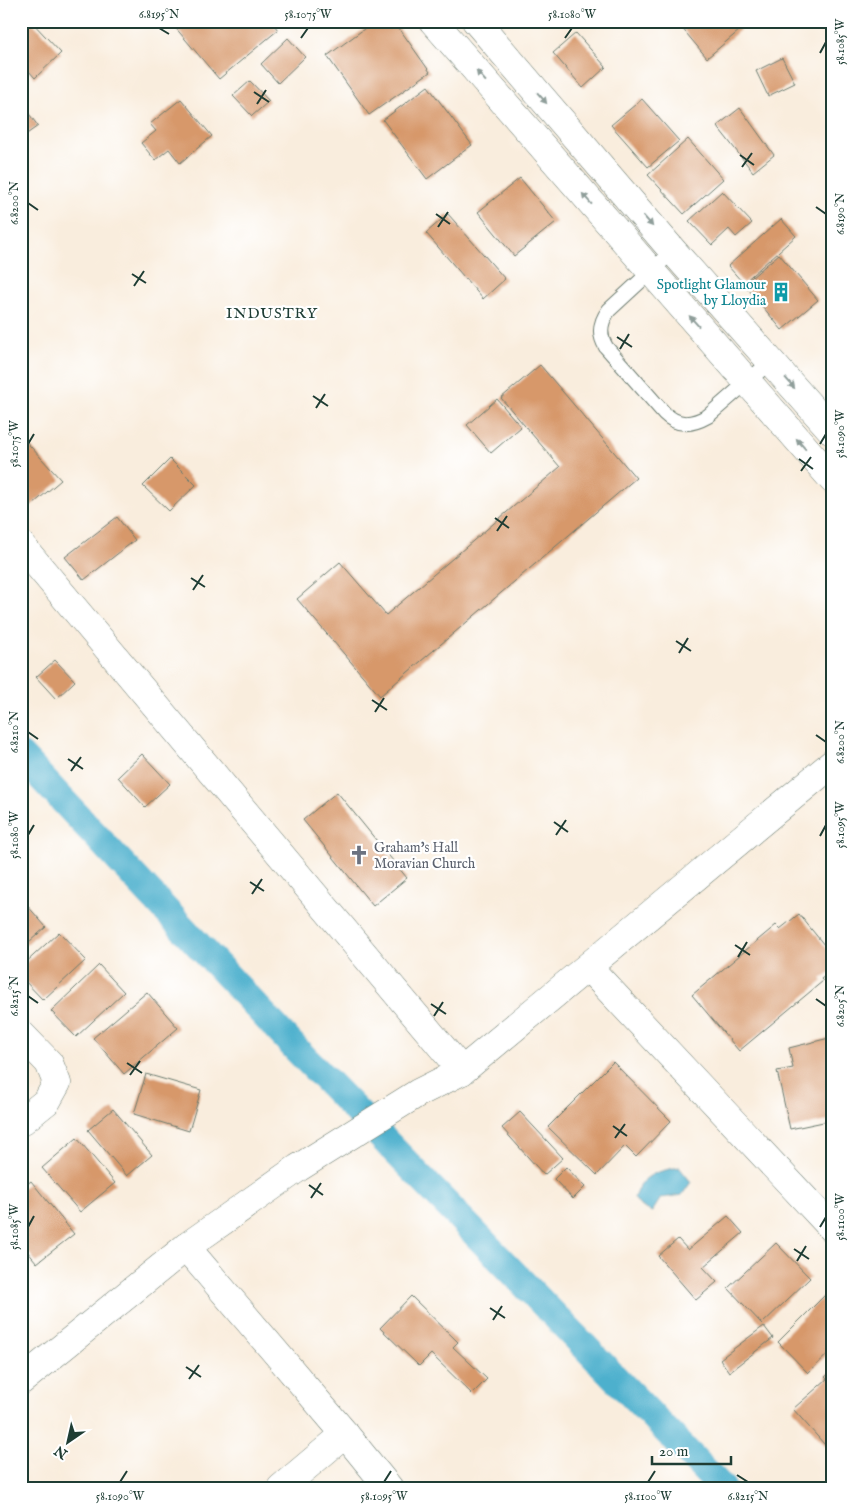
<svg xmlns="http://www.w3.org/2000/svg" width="854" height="1509" viewBox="0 0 854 1509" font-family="'IM FELL English',serif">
  <rect width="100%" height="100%" fill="#fff"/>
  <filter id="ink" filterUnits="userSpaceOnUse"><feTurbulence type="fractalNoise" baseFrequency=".02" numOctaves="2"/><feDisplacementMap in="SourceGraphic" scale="10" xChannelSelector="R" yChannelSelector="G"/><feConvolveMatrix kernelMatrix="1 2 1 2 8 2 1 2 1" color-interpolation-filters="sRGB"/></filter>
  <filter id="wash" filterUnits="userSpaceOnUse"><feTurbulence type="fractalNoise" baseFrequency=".0096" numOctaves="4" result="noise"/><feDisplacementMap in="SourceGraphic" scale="20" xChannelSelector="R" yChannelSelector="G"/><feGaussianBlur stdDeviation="1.12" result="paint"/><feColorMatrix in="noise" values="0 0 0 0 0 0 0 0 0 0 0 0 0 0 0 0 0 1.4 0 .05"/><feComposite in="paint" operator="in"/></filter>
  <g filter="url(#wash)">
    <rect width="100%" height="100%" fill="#f9eddd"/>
    <!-- water -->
    <path fill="#4eb0cd" stroke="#367680" d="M 679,1167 L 691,1182 L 682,1195 L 661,1198 L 652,1212 L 640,1206 L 634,1198 C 642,1174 656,1172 679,1167 Z"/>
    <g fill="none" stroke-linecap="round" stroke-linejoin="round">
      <!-- canal -->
      <path stroke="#4eb0cd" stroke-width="28" d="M 21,756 L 296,1049 L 722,1488"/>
    </g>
    <g id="blocks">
      <!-- building -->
      <g fill="#d7986b">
        <path d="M 26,21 L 31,21 L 61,53 L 35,78 L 21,62 L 21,25 Z"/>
        <path d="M 180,21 L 271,21 L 278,30 L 219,79 L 174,26 Z"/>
        <path d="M 375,21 L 394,21 L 430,72 L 369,115 L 327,56 Z"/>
        <path d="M 676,21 L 733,21 L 740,30 L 707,58 Z"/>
        <path d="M 772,21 L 788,21 L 788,26 L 773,26 Z"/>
        <path d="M 576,33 L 606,67 L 583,88 L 553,53 Z"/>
        <path d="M 288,38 L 305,57 L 278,83 L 261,64 Z"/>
        <path d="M 782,58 L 795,83 L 768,96 L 756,71 Z"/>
        <path d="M 250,81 L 269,101 L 252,116 L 233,96 Z"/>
        <path d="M 428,86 L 472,145 L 427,179 L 383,120 Z"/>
        <path d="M 181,99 L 212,136 L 180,163 L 169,149 L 155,160 L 141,143 L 156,131 L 150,124 Z"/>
        <path d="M 642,99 L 679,141 L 648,167 L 611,125 Z"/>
        <path d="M 21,103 L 38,126 L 21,138 Z"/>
        <path d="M 740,108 L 774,155 L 753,172 L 717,126 Z"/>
        <path d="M 688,139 L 723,179 L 684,214 L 648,175 Z"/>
        <path d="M 520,178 L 556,222 L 514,256 L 478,212 Z"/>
        <path d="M 722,191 L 752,223 L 736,237 L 729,229 L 712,245 L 689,221 Z"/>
        <path d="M 448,214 L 505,279 L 483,299 L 426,233 Z"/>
        <path d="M 781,219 L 796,236 L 743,283 L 728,266 Z"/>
        <path d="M 779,254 L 818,300 L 782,330 L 744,284 Z"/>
        <path d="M 540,365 L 636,478 L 380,696 L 297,599 L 340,562 L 386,615 L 560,467 L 501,398 Z"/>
        <path d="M 497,399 L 521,427 L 491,453 L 467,425 Z"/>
        <path d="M 21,436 L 61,480 L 26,510 L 21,505 Z"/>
        <path d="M 170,459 L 196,485 L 169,511 L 143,486 Z"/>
        <path d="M 117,517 L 135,540 L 84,580 L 65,557 Z"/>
        <path d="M 55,660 L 75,681 L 56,699 L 36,677 Z"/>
        <path d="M 142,754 L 170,784 L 145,807 L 118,777 Z"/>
        <path d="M 337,792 L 407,878 L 373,906 L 303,820 Z"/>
        <path d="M 26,904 L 46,927 L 21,949 L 21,908 Z"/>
        <path d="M 799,914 L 833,956 L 833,970 L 821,979 L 823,981 L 739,1051 L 692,995 L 776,925 L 780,929 Z"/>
        <path d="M 59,932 L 86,960 L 43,1000 L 21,977 L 21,967 Z"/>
        <path d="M 99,965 L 124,992 L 76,1037 L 51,1011 Z"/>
        <path d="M 147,992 L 178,1028 L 124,1074 L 93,1038 Z"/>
        <path d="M 833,1037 L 833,1120 L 790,1129 L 777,1071 L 793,1068 L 789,1048 Z"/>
        <path d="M 613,1062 L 671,1121 L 636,1157 L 625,1146 L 597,1175 L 548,1127 Z"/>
        <path d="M 146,1074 L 201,1090 L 189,1131 L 134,1114 Z"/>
        <path d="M 113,1109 L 152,1155 L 127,1176 L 88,1130 Z"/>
        <path d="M 520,1112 L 563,1158 L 544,1175 L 502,1128 Z"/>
        <path d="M 77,1138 L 115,1183 L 80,1212 L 42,1168 Z"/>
        <path d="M 566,1167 L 585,1187 L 573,1199 L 554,1179 Z"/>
        <path d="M 31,1181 L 74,1234 L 37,1263 L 21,1244 L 21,1189 Z"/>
        <path d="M 728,1216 L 743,1233 L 703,1267 L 717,1282 L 696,1300 L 658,1256 L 678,1239 L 688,1250 Z"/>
        <path d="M 776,1243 L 810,1278 L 762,1324 L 728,1288 Z"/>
        <path d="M 826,1294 L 833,1301 L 833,1349 L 808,1373 L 778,1342 Z"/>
        <path d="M 411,1296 L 458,1342 L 453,1347 L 487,1379 L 472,1394 L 431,1354 L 419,1366 L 380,1328 Z"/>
        <path d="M 764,1326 L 773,1338 L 729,1372 L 720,1359 Z"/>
        <path d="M 833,1370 L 833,1454 L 793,1409 L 827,1379 L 825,1377 Z"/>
      </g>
    </g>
  </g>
  <g filter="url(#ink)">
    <use href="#blocks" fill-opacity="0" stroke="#6b7b6f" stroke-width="1"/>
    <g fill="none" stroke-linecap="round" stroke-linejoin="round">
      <defs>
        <path id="service" d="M 673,251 L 609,310 C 600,322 598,334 606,347 L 664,413 C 678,427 692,425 708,416 L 771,361"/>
        <g id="minor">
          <path d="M 21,545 L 462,1071"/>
          <path d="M 589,968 L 833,1229"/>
          <path d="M 21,1034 L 49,1063 L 57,1083 L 47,1101 L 21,1122"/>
          <path d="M 186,1247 L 345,1434 L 389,1488"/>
          <path d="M 21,1381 L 186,1247 L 298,1168 L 418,1093 L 462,1071 L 833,763"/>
          <path d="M 281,1488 L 345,1434"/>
        </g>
        <g id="secondary">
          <path d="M 433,21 L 833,480"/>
          <path d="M 476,21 L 673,251 L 833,432"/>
        </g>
      </defs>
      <!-- service casing -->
      <use href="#service" stroke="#6b7b6f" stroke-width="16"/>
      <!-- minor casing -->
      <use href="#minor" stroke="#6b7b6f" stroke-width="29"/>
      <!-- secondary casing -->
      <use href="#secondary" stroke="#6b7b6f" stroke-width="29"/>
      <!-- service -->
      <use href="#service" stroke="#fff" stroke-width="14"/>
      <!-- minor -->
      <use href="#minor" stroke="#fff" stroke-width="28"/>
      <!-- secondary -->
      <use href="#secondary" stroke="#fff" stroke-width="28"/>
    </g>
    <!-- one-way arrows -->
    <defs><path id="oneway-solid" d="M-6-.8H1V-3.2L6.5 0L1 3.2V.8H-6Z" transform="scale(1.25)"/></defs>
    <g fill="#8f9e9a">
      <use href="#oneway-solid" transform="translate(481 76) rotate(-131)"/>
      <use href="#oneway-solid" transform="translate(542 98) rotate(49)"/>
      <use href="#oneway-solid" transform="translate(587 199) rotate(-131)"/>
      <use href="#oneway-solid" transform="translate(648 221) rotate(49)"/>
      <use href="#oneway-solid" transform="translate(694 321) rotate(-132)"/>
      <use href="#oneway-solid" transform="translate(790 383) rotate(49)"/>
      <use href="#oneway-solid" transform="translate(801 444) rotate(-131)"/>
    </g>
  </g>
  <!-- ticks -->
  <path fill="none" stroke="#1f3d34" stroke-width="2" d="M 159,28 L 169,34M 301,38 L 308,28M 565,38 L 572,28M 820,53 L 826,42M 254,92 L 269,102M 257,104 L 266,90M 740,155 L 754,165M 742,167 L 752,153M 28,203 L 38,210M 816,207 L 826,214M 436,214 L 450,224M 438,227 L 448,212M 132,274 L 146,283M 134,286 L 144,271M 617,337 L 632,347M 620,349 L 629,334M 313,396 L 328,406M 316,408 L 325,394M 28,444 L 34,434M 820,444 L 826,434M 799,459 L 813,469M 801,471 L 811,457M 495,518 L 509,528M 497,531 L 507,516M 191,578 L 205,587M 193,590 L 203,575M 676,641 L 691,651M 679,653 L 688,638M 372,700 L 387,710M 375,712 L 384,698M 28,732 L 38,739M 816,735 L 826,742M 68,759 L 83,769M 71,771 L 81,757M 554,822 L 568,832M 28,835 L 34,825M 556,835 L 566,820M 820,836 L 826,825M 250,882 L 264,891M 252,894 L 262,879M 735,945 L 750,955M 738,957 L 747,942M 28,996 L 38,1003M 816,999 L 826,1006M 431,1004 L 446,1014M 434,1016 L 443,1002M 127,1063 L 142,1073M 130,1075 L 140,1061M 613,1126 L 627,1136M 615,1138 L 625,1124M 309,1185 L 323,1195M 311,1198 L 321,1183M 28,1227 L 34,1216M 820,1227 L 826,1217M 794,1249 L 809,1259M 797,1261 L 806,1246M 490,1308 L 505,1318M 493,1320 L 502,1306M 186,1367 L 201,1377M 189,1379 L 199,1365M 737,1475 L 748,1482M 120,1482 L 127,1471M 384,1482 L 391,1471M 648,1482 L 655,1471"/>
  <!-- icons -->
  <defs>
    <symbol id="building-bare" viewBox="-9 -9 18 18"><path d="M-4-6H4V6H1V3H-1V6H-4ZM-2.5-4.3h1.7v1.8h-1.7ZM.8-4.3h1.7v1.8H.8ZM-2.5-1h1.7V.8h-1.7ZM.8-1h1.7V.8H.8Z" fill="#0f9aa8" stroke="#fff" stroke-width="2.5" paint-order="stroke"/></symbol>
    <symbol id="church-bare" viewBox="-9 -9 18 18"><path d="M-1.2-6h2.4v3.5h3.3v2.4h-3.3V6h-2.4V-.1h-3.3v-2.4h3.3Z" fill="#6b7280" stroke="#fff" stroke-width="2.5" paint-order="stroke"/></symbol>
  </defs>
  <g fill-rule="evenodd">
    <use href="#building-bare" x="767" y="278" width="28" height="28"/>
    <use href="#church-bare" x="345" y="841" width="28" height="28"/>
  </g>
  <g text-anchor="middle" stroke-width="4.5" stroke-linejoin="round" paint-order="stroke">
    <!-- culture labels -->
    <g font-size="14" fill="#0d838f" stroke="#fff" text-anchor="end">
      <text x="766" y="289">Spotlight Glamour<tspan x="766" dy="16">by Lloydia</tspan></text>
    </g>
    <!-- worship labels -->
    <g font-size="14" fill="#5b616d" stroke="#fff" text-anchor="start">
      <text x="374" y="852">Graham's Hall<tspan x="374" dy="16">Moravian Church</tspan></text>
    </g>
    <!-- neighbourhood labels -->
    <g font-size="15" letter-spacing="1" fill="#1f3d34" stroke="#fff">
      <text x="272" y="318">INDUSTRY</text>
    </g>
  </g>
  <!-- margin -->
  <rect width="854" height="1509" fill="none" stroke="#fff" stroke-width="55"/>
  <!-- north arrow -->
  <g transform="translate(68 1442) rotate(214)" stroke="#ffffff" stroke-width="4" paint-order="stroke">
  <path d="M0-4L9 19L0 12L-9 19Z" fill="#1f3d34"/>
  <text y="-8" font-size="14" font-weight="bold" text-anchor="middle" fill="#1f3d34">N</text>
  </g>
  <!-- scale -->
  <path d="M652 1456v8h79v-8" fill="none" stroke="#1f3d34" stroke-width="2.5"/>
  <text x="659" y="1456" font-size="15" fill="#1f3d34" stroke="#ffffff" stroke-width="4" paint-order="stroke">20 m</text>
  <rect x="28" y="28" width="798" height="1454" fill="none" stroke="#1f3d34" stroke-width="2"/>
  <g font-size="12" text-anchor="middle" fill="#1f3d34">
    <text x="159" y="18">6.8195°N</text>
    <text x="308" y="18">58.1075°W</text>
    <text x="572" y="18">58.1080°W</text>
    <text transform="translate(840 42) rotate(-90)" y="4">58.1085°W</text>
    <text transform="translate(14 203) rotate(-90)" y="4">6.8200°N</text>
    <text transform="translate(840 214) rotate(-90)" y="4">6.8190°N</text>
    <text transform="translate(840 434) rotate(-90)" y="4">58.1090°W</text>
    <text transform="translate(14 444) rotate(-90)" y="4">58.1075°W</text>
    <text transform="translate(14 732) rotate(-90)" y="4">6.8210°N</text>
    <text transform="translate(840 742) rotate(-90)" y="4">6.8200°N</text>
    <text transform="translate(840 825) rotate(-90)" y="4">58.1095°W</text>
    <text transform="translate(14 835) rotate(-90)" y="4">58.1080°W</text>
    <text transform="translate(14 996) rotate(-90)" y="4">6.8215°N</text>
    <text transform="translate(840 1006) rotate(-90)" y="4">6.8205°N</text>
    <text transform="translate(840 1217) rotate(-90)" y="4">58.1100°W</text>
    <text transform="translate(14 1227) rotate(-90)" y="4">58.1085°W</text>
    <text x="120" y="1500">58.1090°W</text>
    <text x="384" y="1500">58.1095°W</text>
    <text x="648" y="1500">58.1100°W</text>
    <text x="748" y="1500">6.8215°N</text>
  </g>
</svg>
